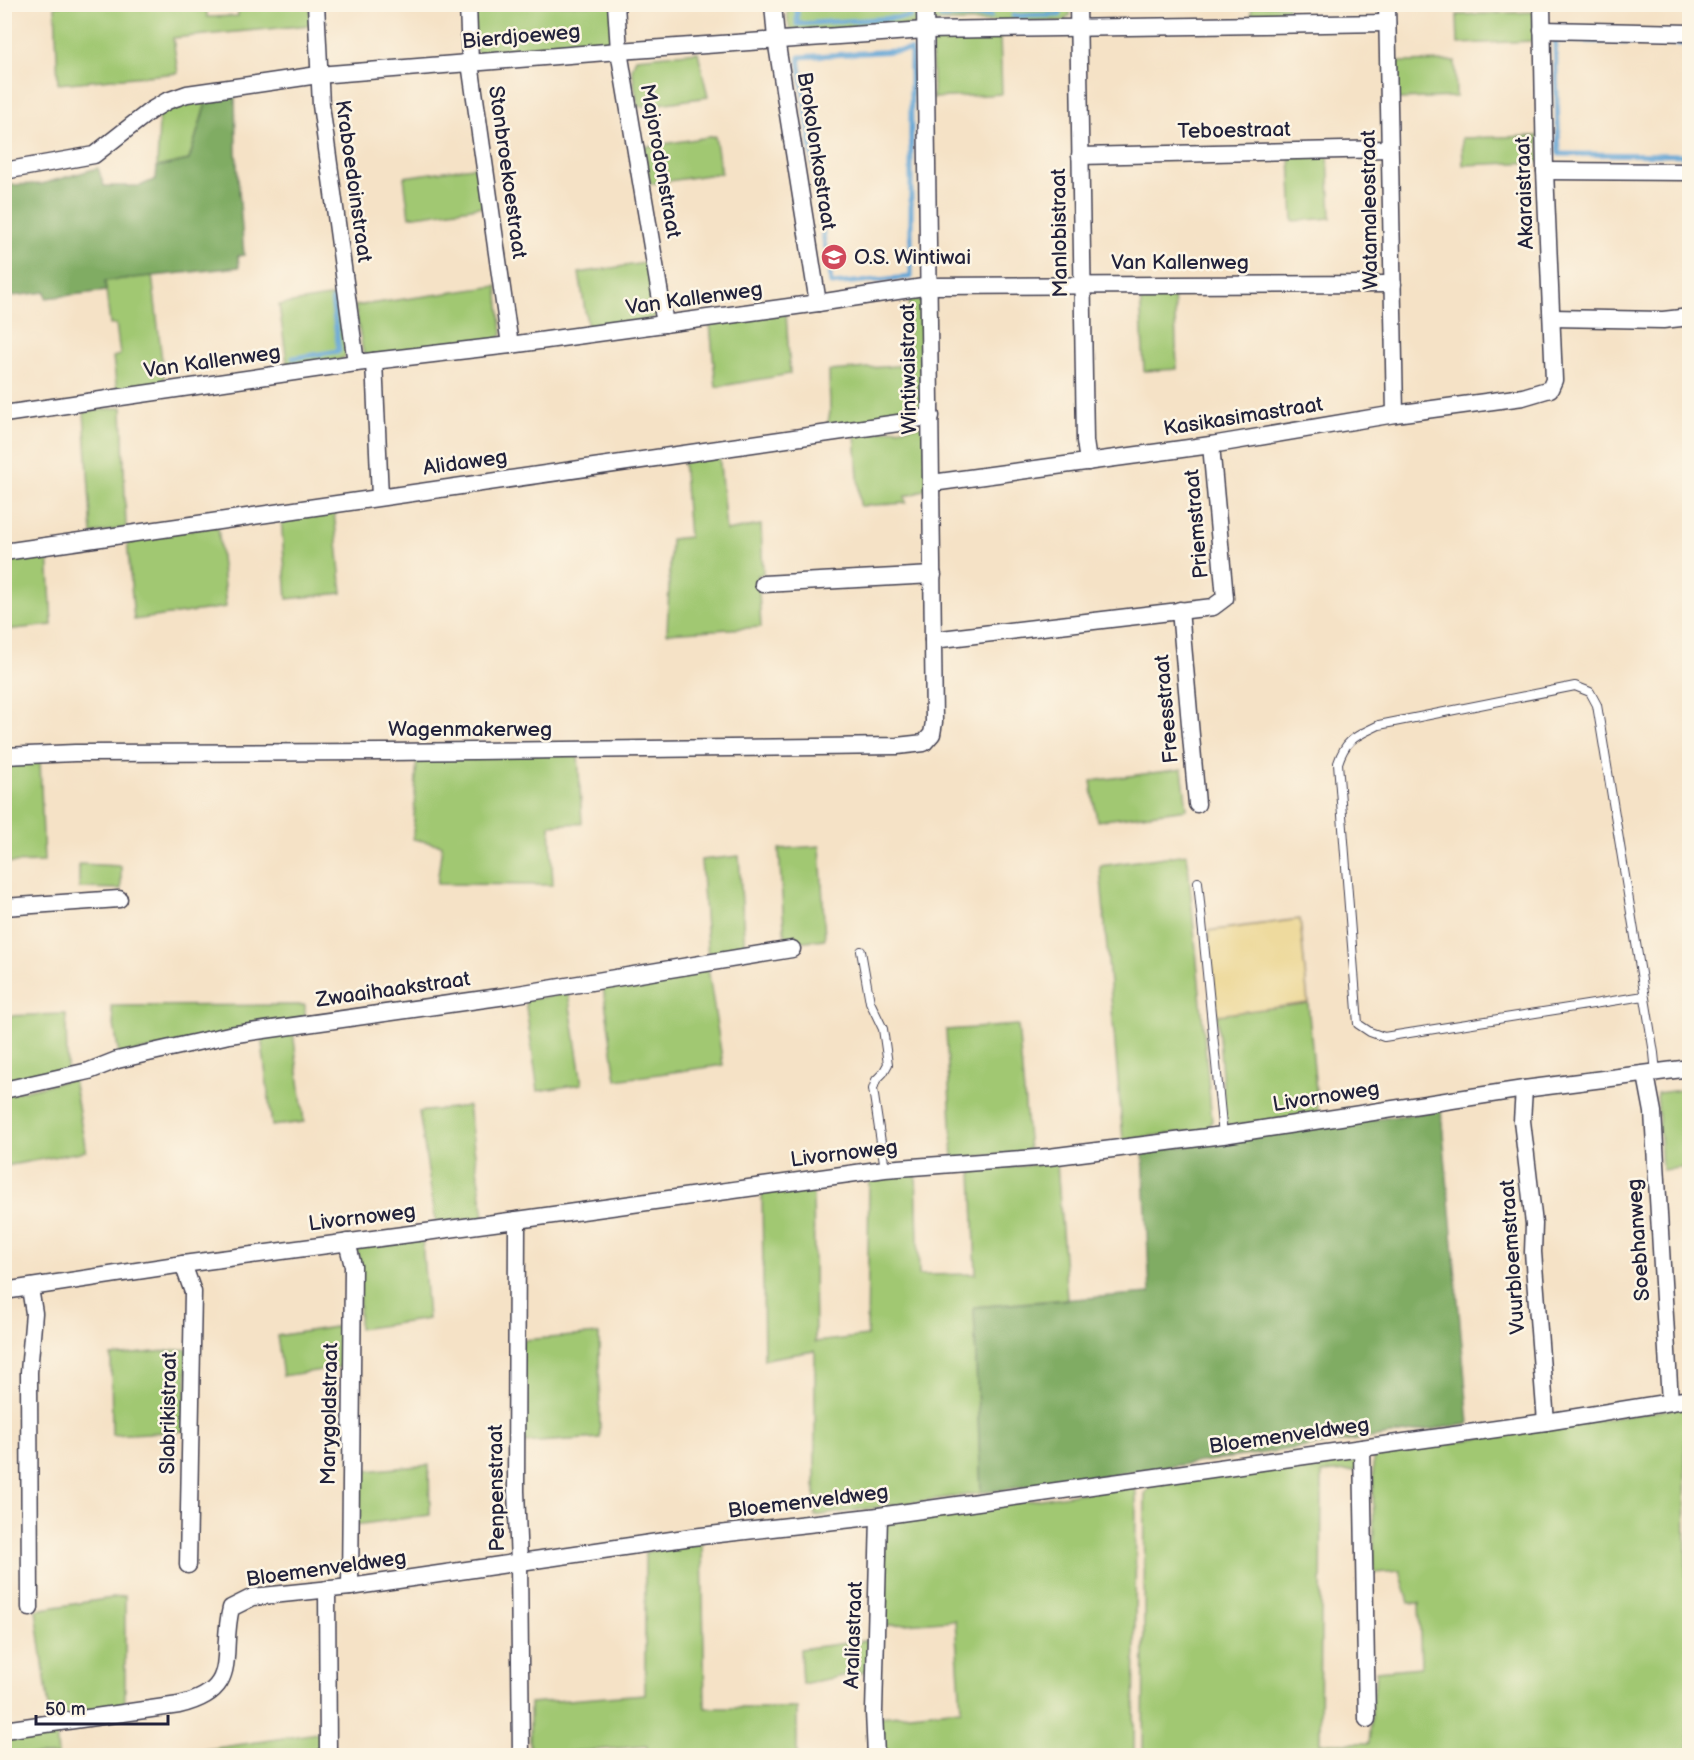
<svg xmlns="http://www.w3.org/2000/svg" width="1694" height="1760" viewBox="0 0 1694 1760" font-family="'Balsamiq Sans',sans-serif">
  <rect width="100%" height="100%" fill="#fcf5e5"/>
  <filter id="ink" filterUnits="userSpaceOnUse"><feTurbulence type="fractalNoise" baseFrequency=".0167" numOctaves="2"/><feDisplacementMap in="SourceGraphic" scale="12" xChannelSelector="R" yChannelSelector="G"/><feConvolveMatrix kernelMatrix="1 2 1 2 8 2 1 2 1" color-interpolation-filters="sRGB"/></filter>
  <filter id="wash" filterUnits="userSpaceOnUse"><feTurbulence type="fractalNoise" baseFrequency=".008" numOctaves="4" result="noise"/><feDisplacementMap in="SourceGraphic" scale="24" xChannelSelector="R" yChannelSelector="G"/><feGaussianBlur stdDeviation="1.35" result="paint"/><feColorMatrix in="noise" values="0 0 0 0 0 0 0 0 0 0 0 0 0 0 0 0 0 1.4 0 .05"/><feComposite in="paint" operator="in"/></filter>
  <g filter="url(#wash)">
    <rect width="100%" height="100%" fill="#f5e2c6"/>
    <!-- green -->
    <g fill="#a1c872" stroke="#627556" stroke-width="1.5">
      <path d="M 1071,4 L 1070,15 L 1064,21 L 932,22 L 931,5 Z"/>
      <path d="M 55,5 L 207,5 L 207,17 L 238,16 L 237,5 L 310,5 L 310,25 L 173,38 L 178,73 L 58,84 Z"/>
      <path d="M 474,5 L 619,5 L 613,46 L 479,55 L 476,51 Z"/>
      <path d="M 787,5 L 920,5 L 920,17 L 916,25 L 792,32 L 788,23 Z"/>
      <path d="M 1251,5 L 1288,5 L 1288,18 L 1252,18 Z"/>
      <path d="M 1534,12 L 1535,41 L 1458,44 L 1457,15 Z"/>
      <path d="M 1000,37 L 1002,94 L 933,98 L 932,43 L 935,40 Z"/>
      <path d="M 698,52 L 708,97 L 638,107 L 632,69 L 636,58 Z"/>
      <path d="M 1455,61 L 1456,97 L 1398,99 L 1397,62 Z"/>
      <path d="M 209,93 L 189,160 L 157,167 L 159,121 L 157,114 L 178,100 Z"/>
      <path d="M 715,136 L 721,173 L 650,184 L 644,147 Z"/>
      <path d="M 1538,136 L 1539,162 L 1463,165 L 1462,138 Z"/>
      <path d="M 1328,155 L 1331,218 L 1293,221 L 1290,156 Z"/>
      <path d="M 479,166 L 485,206 L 409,217 L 404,177 Z"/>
      <path d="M 651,262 L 657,314 L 652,319 L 588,329 L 579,273 Z"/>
      <path d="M 152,275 L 165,386 L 117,393 L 113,357 L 120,355 L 116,324 L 110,325 L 105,281 Z"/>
      <path d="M 497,286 L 502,334 L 498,339 L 367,356 L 363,352 L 355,306 Z"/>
      <path d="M 1174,290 L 1177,369 L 1144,371 L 1140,291 Z"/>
      <path d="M 340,295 L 347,354 L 342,359 L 288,369 L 279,305 Z"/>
      <path d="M 909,295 L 914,296 L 922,302 L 926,399 L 922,414 L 827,426 L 830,413 L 829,371 L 909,365 Z"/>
      <path d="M 786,313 L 790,374 L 716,387 L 710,324 Z"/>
      <path d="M 122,407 L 126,528 L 92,534 L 84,412 Z"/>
      <path d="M 920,426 L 925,431 L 927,488 L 917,493 L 905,496 L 906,503 L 860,506 L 855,434 Z"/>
      <path d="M 719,453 L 726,531 L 761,525 L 763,574 L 758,575 L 761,627 L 667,633 L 671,539 L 689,537 L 683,459 Z"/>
      <path d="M 334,512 L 342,593 L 287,599 L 281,518 Z"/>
      <path d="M 218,526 L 226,607 L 134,620 L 127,539 Z"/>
      <path d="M 48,552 L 52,625 L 5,630 L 5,559 Z"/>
      <path d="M 578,754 L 582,823 L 550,825 L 553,885 L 437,884 L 442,845 L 413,839 L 417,755 Z"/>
      <path d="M 40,760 L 44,862 L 6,863 L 4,762 Z"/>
      <path d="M 1182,769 L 1187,809 L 1097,821 L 1091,781 Z"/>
      <path d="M 820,846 L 825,939 L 785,943 L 779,849 Z"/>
      <path d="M 1187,854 L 1212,1121 L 1208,1129 L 1123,1140 L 1100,866 Z"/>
      <path d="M 739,856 L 745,951 L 708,957 L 701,860 Z"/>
      <path d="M 79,864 L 121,866 L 121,889 L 79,888 Z"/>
      <path d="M 708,968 L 723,1065 L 616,1080 L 603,986 Z"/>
      <path d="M 568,993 L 582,1084 L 538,1091 L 525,1000 Z"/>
      <path d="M 1308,1003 L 1318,1113 L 1232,1126 L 1228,1125 L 1226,1121 L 1217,1015 Z"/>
      <path d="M 305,1005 L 305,1019 L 119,1055 L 111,1006 Z"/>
      <path d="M 66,1014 L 67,1071 L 5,1084 L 4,1016 Z"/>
      <path d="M 1018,1025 L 1029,1151 L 953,1159 L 946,1030 Z"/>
      <path d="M 293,1031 L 304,1122 L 272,1126 L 261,1035 Z"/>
      <path d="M 73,1079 L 86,1151 L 5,1166 L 4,1095 Z"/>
      <path d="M 1689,1089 L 1689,1167 L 1662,1170 L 1657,1093 Z"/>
      <path d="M 468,1106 L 484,1217 L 436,1223 L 419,1112 Z"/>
      <path d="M 1057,1163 L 1067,1299 L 974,1307 L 981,1493 L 815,1516 L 815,1351 L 764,1359 L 762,1192 L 813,1185 L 815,1342 L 867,1336 L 869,1177 L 916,1172 L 919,1275 L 976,1274 L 972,1170 Z"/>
      <path d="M 422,1239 L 428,1319 L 359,1329 L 360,1260 L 356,1248 Z"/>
      <path d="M 348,1325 L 347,1366 L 283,1376 L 277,1336 Z"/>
      <path d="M 599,1334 L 600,1438 L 521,1443 L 522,1340 Z"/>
      <path d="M 187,1349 L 186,1431 L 112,1435 L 111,1356 Z"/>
      <path d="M 1685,1407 L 1686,1576 L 1690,1577 L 1690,1721 L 1687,1722 L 1689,1755 L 1143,1756 L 1145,1493 L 1154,1484 L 1358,1456 L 1359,1470 L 1322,1473 L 1320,1743 L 1369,1743 L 1376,1671 L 1421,1667 L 1419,1603 L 1409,1603 L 1400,1571 L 1374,1573 L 1373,1457 L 1376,1454 Z"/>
      <path d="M 429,1465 L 430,1515 L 355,1525 L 355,1472 Z"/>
      <path d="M 1129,1486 L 1134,1488 L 1136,1493 L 1134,1755 L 963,1756 L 963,1751 L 881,1755 L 879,1717 L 961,1709 L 955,1620 L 881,1626 L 885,1532 L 887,1526 L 893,1521 Z"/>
      <path d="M 702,1543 L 705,1708 L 797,1708 L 797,1755 L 647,1755 L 647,1746 L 530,1755 L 530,1703 L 645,1694 L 645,1552 Z"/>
      <path d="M 125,1596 L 125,1705 L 50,1717 L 36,1610 Z"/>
      <path d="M 869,1640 L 868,1671 L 802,1684 L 800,1649 Z"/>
      <path d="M 56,1731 L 58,1755 L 5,1755 L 4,1738 Z"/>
      <path d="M 323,1732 L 323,1755 L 204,1756 L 204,1750 Z"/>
    </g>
    <!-- forest -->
    <g fill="#80ac64" stroke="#516750" stroke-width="1.5">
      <path d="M 235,90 L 236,151 L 244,255 L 238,256 L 239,267 L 105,281 L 106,291 L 46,298 L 45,292 L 5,297 L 4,185 L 42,184 L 98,168 L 104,186 L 140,186 L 156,179 L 157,167 L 189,160 L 209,93 Z"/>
      <path d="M 1441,1110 L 1469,1424 L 981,1493 L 974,1307 L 1150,1293 L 1143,1152 Z"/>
    </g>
    <!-- sand -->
    <path fill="#eeda9e" stroke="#887e6c" stroke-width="1.5" d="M 1300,919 L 1308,1003 L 1217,1015 L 1208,931 Z"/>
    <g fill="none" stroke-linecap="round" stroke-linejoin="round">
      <!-- stream -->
      <g stroke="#62a5d6" stroke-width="5">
        <path d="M 797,4 L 797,24 L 910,17 L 910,4"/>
        <path d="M 940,4 L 941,17 L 991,16"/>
        <path d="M 1013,16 L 1060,15 L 1060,4"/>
        <path d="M 1690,44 L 1555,40 L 1559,154 L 1690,155"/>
        <path d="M 825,247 L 799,57 L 911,50 L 911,277 L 831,284 L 830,274"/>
        <path d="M 293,358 L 339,351 L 332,300"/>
      </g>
    </g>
  </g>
  <g filter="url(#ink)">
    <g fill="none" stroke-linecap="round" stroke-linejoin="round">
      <defs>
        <g id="lane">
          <path d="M 1198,882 L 1223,1135"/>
          <path d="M 861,951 L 870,1002 L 883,1029 L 888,1064 L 883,1073 L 876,1080 L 873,1089 L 885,1169"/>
          <path d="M 1644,996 L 1384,1037 L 1370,1032 L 1358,1024 L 1338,763 C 1346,738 1357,736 1379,725 L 1575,686 L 1590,692 L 1597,705 L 1654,1053 L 1656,1073"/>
        </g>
        <g id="street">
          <path d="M 316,4 L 321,105 L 356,363"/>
          <path d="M 468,4 L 470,63 L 510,345"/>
          <path d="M 616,4 L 619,51 L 665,324"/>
          <path d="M 773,4 L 776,39 L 818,303"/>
          <path d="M 1078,4 L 1085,441 L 1088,462"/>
          <path d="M 1387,4 L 1395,414"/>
          <path d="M 1542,30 L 1690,33"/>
          <path d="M 1080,156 L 1389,149"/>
          <path d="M 4,171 L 94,155 L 150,111 L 167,101 L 187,94 L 318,75 L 619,51 L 925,30 L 1387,23"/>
          <path d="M 1545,171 L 1690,172"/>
          <path d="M 1552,318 L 1663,320 L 1690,317"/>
          <path d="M 374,361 L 380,497"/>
          <path d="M 4,414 L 356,363 L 510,345 L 818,303 L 930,286 L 1393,284"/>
          <path d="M 932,483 L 1211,445 L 1395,414 L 1523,397 L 1550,389 L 1554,380 L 1545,171 L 1542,4"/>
          <path d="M 4,552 L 898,423 L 931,416"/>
          <path d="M 763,584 L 933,575"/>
          <path d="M 1180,610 L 1197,804"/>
          <path d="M 933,640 L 1213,607 L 1225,598 L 1211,445"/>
          <path d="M 4,756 L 75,753 L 389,752 L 897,746 L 924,743 L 932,734 L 934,722 L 925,4"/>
          <path d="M 4,907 L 119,899"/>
          <path d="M 1646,1075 L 1653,1112 L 1670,1402"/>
          <path d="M 1524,1089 L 1522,1121 L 1534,1224 L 1533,1252 L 1546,1422"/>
          <path d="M 4,1090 L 89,1071 L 117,1060 L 229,1035 L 506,996 L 792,949"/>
          <path d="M 517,1220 L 516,1491 L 519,1562 L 521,1756"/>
          <path d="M 347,1242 L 353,1266 L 350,1587"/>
          <path d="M 183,1264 L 193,1292 L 188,1565"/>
          <path d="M 30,1288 L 34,1313 L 29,1372 L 30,1608"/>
          <path d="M 4,1291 L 183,1264 L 517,1220 L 885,1169 L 1049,1157 L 1223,1135 L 1524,1089 L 1690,1068"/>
          <path d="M 1362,1448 L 1367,1719"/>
          <path d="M 327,1589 L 328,1756"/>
          <path d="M 4,1730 L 179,1705 C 243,1690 219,1655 231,1608 L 253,1597 L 350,1587 L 692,1537 L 879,1516 L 1546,1422 L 1690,1399"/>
          <path d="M 876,1756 L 874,1712 L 879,1516"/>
        </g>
      </defs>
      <!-- lane casing -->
      <use href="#lane" stroke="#423f50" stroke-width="10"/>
      <!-- street casing -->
      <use href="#street" stroke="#423f50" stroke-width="19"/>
      <!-- lane -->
      <use href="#lane" stroke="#fff" stroke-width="8"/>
      <!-- street -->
      <use href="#street" stroke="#fff" stroke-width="16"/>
    </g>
  </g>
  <!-- icons -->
  <defs>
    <symbol id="school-disc" viewBox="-11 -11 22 22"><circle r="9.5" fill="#d1495b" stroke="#fcf5e5"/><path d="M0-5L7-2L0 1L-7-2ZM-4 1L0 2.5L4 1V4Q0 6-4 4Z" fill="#fff"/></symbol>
  </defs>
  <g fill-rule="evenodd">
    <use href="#school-disc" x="819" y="242" width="30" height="30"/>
  </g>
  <g text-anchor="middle" stroke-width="5" stroke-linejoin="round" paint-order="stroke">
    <!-- street labels -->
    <g font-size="21" fill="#22223b" stroke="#fcf5e5">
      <text transform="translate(521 36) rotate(-5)" y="7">Bierdjoeweg</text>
      <text transform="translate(1234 130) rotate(-1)" y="7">Teboestraat</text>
      <text transform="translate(817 151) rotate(81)" y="7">Brokolonkostraat</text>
      <text transform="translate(661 161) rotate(80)" y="7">Majorodonstraat</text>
      <text transform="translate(508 172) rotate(82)" y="7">Stonbroekoestraat</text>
      <text transform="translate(354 181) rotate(82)" y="7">Kraboedoinstraat</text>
      <text transform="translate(1524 193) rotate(-92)" y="7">Akaraistraat</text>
      <text transform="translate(1369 210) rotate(-91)" y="7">Watamaleostraat</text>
      <text transform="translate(1059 233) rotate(-91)" y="7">Manlobistraat</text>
      <text x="1180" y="269">Van Kallenweg</text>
      <text transform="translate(694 298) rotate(-8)" y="7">Van Kallenweg</text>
      <text transform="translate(212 361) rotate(-8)" y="7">Van Kallenweg</text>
      <text transform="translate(908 369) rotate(-91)" y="7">Wintiwaistraat</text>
      <text transform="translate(1243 416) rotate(-9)" y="7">Kasikasimastraat</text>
      <text transform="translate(465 462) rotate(-8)" y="7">Alidaweg</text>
      <text transform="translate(1196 524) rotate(-95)" y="7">Priemstraat</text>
      <text transform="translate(1166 709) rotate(-95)" y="7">Freesstraat</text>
      <text x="470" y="736">Wagenmakerweg</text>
      <text transform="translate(393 989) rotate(-8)" y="7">Zwaaihaakstraat</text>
      <text transform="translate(1326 1096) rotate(-9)" y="7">Livornoweg</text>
      <text transform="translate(844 1153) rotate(-7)" y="7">Livornoweg</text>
      <text transform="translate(362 1217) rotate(-7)" y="7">Livornoweg</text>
      <text transform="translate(1638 1240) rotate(-94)" y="7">Soebhanweg</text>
      <text transform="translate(1512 1257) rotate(-94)" y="7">Vuurbloemstraat</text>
      <text transform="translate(168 1413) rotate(-89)" y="7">Slabrikistraat</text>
      <text transform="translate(329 1414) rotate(-89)" y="7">Marygoldstraat</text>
      <text transform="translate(1289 1435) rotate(-8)" y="7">Bloemenveldweg</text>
      <text transform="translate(496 1488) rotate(-91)" y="7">Penpenstraat</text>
      <text transform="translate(808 1501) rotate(-7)" y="7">Bloemenveldweg</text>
      <text transform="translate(326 1568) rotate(-8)" y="7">Bloemenveldweg</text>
      <text transform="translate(853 1635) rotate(-88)" y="7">Araliastraat</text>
    </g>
    <!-- poi labels -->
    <g font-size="21" fill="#22223b" stroke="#fcf5e5" text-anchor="start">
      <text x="854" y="264">O.S. Wintiwai</text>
    </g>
  </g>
  <!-- margin -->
  <rect width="1694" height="1760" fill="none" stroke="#fcf5e5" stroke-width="24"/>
  <!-- scale -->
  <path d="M36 1715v9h132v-9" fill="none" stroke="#22223b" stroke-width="3"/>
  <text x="45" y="1715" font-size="18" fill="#22223b" stroke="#fcf5e5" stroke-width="4.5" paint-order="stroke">50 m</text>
</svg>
